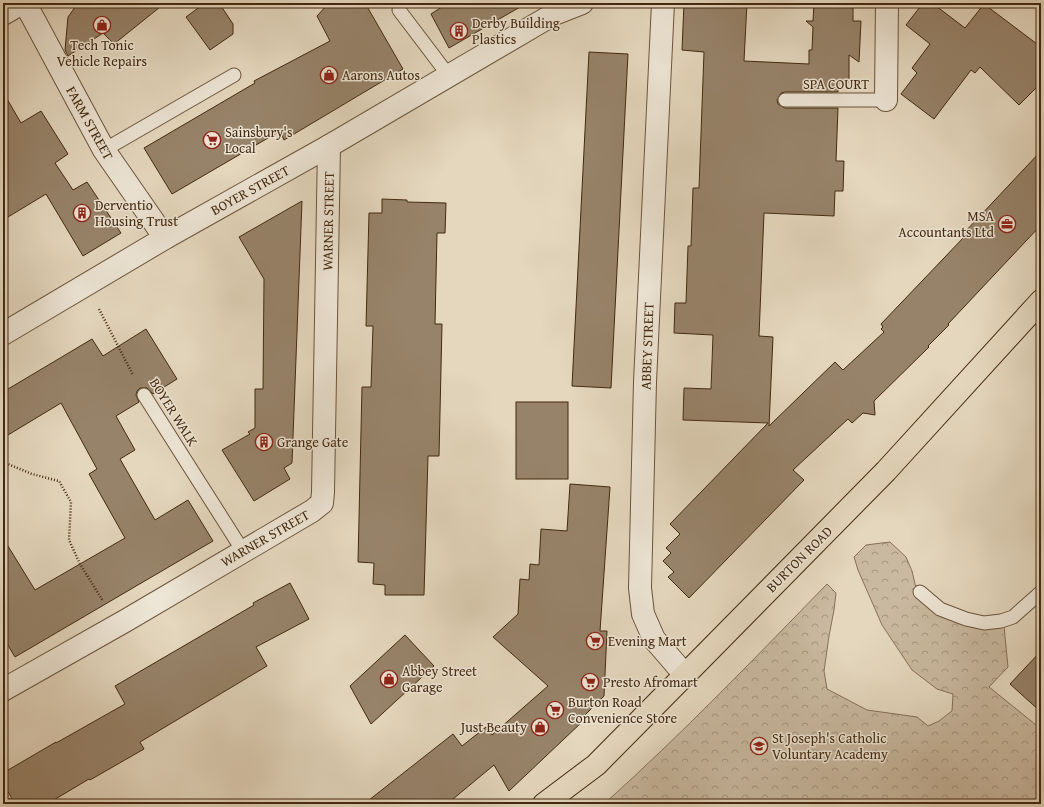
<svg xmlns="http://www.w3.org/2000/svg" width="1044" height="807" viewBox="0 0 1044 807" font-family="'Gentium Book Plus',serif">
  <defs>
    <pattern id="forest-crowns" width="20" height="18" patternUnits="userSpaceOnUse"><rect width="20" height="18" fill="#c9b9a0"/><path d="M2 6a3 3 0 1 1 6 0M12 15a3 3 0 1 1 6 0" fill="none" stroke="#a59681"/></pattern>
  </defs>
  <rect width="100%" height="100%" fill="#e4d7be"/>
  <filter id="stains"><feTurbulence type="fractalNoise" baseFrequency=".005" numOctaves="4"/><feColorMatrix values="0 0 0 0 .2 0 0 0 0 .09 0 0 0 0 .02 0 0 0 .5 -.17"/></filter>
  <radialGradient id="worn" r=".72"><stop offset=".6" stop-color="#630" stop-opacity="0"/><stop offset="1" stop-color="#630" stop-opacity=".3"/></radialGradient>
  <!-- forest -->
  <path fill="url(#forest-crowns)" stroke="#867158" d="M 890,542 L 906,557 L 912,571 L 916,588 L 924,601 L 1004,626 L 1008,667 L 989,687 L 1041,729 L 1041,804 L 604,804 C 682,734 754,659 827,584 L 836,593 L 834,610 L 829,636 L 824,671 L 827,689 L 867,710 L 917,717 L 928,726 L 939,721 L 952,711 L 953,694 L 937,689 L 912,670 L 882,625 L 858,570 L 854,557 L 866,545 Z"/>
  <!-- building -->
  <g fill="#97836a" stroke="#43290f">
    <path d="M 78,3 L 165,3 L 114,44 L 103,33 L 68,56 L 65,50 L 68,17 Z"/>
    <path d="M 205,3 L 219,3 L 233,24 L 233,34 L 210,50 L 186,17 Z"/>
    <path d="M 329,3 L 365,3 L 403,69 L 284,140 L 280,131 L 172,194 L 144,148 L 255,83 L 254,81 L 330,41 L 317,16 Z"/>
    <path d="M 448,3 L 527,3 L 449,48 L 431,14 Z"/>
    <path d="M 684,3 L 747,3 L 744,61 L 809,64 L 809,50 L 812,50 L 813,27 L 806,21 L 813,21 L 814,3 L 853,3 L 853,21 L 861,21 L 859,62 L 849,55 L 849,82 L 839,81 L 838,92 L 785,92 L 781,93 L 777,100 L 778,104 L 785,108 L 838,108 L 836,161 L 844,161 L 843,191 L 835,191 L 834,216 L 764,213 L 759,336 L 773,337 L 769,426 L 835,362 L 843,370 L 884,332 L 881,329 L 883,327 L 881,324 L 965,236 L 963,234 L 1041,151 L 1041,225 L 948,324 L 949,325 L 928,346 L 929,347 L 874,401 L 875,415 L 863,413 L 852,423 L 848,419 L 793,470 L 804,480 L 689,598 L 668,577 L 674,572 L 663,561 L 671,553 L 666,548 L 680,534 L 670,524 L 768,423 L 683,420 L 684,388 L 711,389 L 713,335 L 674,333 L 675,303 L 686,303 L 688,246 L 691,246 L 693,188 L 699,188 L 704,52 L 682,50 Z"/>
    <path d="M 923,3 L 932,3 L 965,28 L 984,4 L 1041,47 L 1041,83 L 1019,105 L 980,67 L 975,73 L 971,70 L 934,119 L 901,94 L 917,73 L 912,68 L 930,44 L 906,25 Z"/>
    <path d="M 589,52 L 628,54 L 611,388 L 572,386 Z"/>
    <path d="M 3,92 L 21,123 L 41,111 L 68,154 L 55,163 L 73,190 L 87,182 L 121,233 L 83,256 L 46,194 L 3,220 Z"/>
    <path d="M 382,199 L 407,200 L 407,202 L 446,203 L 445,233 L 437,233 L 435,324 L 442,324 L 439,456 L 428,456 L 424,595 L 385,595 L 385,585 L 373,584 L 374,563 L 358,562 L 362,387 L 371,387 L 373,326 L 366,326 L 369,213 L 382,213 Z"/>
    <path d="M 302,201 L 292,463 L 284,468 L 290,479 L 254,501 L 222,450 L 250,434 L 248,432 L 255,428 L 255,389 L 263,389 L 264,279 L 239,237 Z"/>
    <path d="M 146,329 L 177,379 L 153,394 L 147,388 L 140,388 L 137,391 L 136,395 L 139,402 L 116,416 L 135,450 L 120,459 L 155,520 L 188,500 L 213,541 L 15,657 L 3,637 L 3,538 L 35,590 L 125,538 L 89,474 L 97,469 L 61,403 L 3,438 L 3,392 L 92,339 L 103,356 Z"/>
    <rect x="516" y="402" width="52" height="77"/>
    <path d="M 570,484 L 610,487 L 600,631 L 607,631 L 604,696 L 580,720 L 582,722 L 509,791 L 494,765 L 447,804 L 364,804 L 453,734 L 462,746 L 486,727 L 492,735 L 548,686 L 493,637 L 518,614 L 520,579 L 529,580 L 530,564 L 539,565 L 541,529 L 567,531 Z"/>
    <path d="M 290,583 L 309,619 L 256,647 L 267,666 L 140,742 L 144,749 L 90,780 L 89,779 L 47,804 L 15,804 L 3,783 L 3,773 L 56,742 L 56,743 L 125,704 L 115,686 L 254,605 L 253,603 Z"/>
    <path d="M 405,635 L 434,666 L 371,724 L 350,686 Z"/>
    <path d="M 1041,651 L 1041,712 L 1010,684 Z"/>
  </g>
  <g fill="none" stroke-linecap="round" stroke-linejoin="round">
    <defs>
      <g id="service">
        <path d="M 399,10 L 449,76"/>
        <path d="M 785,100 L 886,100"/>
        <path d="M 104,150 L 234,75"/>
        <path d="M 144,395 L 243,551"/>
        <path d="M 920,592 L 940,609 L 966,619 L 984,623 L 1001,621 L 1013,617 L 1041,592"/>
      </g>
      <g id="minor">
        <path d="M 25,3 L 104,150 L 165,238"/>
        <path d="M 3,14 L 22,3"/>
        <path d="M 886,100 L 887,3"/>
        <path d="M 3,690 L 125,621 L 312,511 L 322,503 L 323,492 L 329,146"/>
      </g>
      <g id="tertiary">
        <path d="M 663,3 L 645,382 L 640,588 L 643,614 L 654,639 L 685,675"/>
        <path d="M 3,334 L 165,238 L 329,146 L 554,14 L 582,3"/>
      </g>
      <path id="primary" d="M 544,804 L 596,765 L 685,675 L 886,471 L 1041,301"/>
    </defs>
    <!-- service casing -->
    <use href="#service" stroke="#6b543b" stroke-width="15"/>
    <!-- minor casing -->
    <use href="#minor" stroke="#6b543b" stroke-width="24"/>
    <!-- tertiary casing -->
    <use href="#tertiary" stroke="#6b543b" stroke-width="24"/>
    <!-- primary casing -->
    <use href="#primary" stroke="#43290f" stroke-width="24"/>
    <!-- path -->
    <g stroke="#43290f" stroke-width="2.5" stroke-dasharray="1 2" stroke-linecap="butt">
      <path d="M 99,309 L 133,375"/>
      <path d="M 3,462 L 32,474 L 59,481 L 71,502 L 69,540 L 80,564 L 103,601"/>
      <path d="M 3,788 L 12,804"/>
    </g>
    <!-- service -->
    <use href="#service" stroke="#ede5d5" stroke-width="13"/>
    <!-- minor -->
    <use href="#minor" stroke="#ede5d5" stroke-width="22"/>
    <!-- tertiary -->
    <use href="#tertiary" stroke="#ede5d5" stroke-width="22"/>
    <!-- primary -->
    <use href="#primary" stroke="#e4d7be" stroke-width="22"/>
  </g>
  <!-- icons -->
  <defs>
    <symbol id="shop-ring" viewBox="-11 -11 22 22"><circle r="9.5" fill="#ede5d5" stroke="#8f2418" stroke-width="1.5"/><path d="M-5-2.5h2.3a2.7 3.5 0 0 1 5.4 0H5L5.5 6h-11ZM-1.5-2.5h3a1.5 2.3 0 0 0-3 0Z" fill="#8f2418"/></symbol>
    <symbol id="building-ring" viewBox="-11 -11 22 22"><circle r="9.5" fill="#ede5d5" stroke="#8f2418" stroke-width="1.5"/><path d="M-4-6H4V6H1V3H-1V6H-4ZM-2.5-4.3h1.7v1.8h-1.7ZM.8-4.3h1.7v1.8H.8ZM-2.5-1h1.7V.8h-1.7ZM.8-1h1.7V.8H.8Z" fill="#8f2418"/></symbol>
    <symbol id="supermarket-ring" viewBox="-11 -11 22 22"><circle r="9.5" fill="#ede5d5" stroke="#8f2418" stroke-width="1.5"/><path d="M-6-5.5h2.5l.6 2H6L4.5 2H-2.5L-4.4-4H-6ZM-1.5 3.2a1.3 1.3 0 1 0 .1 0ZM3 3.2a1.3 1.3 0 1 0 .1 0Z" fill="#8f2418"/></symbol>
    <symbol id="office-ring" viewBox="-11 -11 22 22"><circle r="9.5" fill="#ede5d5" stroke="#8f2418" stroke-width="1.5"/><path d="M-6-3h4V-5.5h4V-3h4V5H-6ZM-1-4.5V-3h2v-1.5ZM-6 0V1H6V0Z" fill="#8f2418"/></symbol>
    <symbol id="school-ring" viewBox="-11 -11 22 22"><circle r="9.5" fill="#ede5d5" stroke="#8f2418" stroke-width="1.5"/><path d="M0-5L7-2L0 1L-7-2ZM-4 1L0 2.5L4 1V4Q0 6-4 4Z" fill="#8f2418"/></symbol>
  </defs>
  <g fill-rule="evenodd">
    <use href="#shop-ring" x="92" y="15" width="20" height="20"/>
    <use href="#building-ring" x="449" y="21" width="20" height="20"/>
    <use href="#shop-ring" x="319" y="65" width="20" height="20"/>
    <use href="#supermarket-ring" x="202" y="130" width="20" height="20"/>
    <use href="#building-ring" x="72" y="203" width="20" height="20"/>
    <use href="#office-ring" x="997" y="214" width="20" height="20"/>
    <use href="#building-ring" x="254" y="432" width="20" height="20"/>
    <use href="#supermarket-ring" x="585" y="631" width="20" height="20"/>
    <use href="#shop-ring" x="379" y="669" width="20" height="20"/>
    <use href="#supermarket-ring" x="580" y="672" width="20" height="20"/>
    <use href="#supermarket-ring" x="545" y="700" width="20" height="20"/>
    <use href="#shop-ring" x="530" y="717" width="20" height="20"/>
    <use href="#school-ring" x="749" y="736" width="20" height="20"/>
  </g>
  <g text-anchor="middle" stroke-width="3" stroke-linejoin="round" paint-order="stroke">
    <!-- poi labels -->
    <g font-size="14" fill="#43290f" stroke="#ede5d5" text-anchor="start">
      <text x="472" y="28">Derby Building<tspan x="472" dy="16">Plastics</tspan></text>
      <text x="102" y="50" text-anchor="middle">Tech Tonic<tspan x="102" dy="16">Vehicle Repairs</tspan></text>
      <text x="342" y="80">Aarons Autos</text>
      <text x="225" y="137">Sainsbury's<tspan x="225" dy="16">Local</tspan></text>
      <text x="95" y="210">Derventio<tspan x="95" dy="16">Housing Trust</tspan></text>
      <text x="994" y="221" text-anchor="end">MSA<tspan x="994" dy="16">Accountants Ltd</tspan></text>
      <text x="277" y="447">Grange Gate</text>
      <text x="608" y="646">Evening Mart</text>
      <text x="402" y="676">Abbey Street<tspan x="402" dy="16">Garage</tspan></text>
      <text x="603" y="687">Presto Afromart</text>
      <text x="568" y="707">Burton Road<tspan x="568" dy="16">Convenience Store</tspan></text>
      <text x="527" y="732" text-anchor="end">Just Beauty</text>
      <text x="772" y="743">St Joseph's Catholic<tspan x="772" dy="16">Voluntary Academy</tspan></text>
    </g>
    <!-- street labels -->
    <g font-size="14" fill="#43290f" stroke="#ede5d5">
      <text x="836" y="89">SPA COURT</text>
      <text transform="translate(90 123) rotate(61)" y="5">FARM STREET</text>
      <text transform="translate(250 190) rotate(-29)" y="5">BOYER STREET</text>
      <text transform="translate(328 221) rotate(-89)" y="5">WARNER STREET</text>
      <text transform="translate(647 346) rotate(-88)" y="5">ABBEY STREET</text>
      <text transform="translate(174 412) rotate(58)" y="5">BOYER WALK</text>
      <text transform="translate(265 538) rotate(-30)" y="5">WARNER STREET</text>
      <text transform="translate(799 559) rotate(-45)" y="5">BURTON ROAD</text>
    </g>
  </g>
  <!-- margin -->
  <rect width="1044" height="807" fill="none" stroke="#e4d7be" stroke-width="16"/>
  <rect x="4" y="4" width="1036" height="799" fill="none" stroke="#43290f" stroke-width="2"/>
  <rect x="8" y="8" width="1028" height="791" fill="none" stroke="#43290f"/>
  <rect width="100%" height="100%" filter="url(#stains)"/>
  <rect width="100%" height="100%" fill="url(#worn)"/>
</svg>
